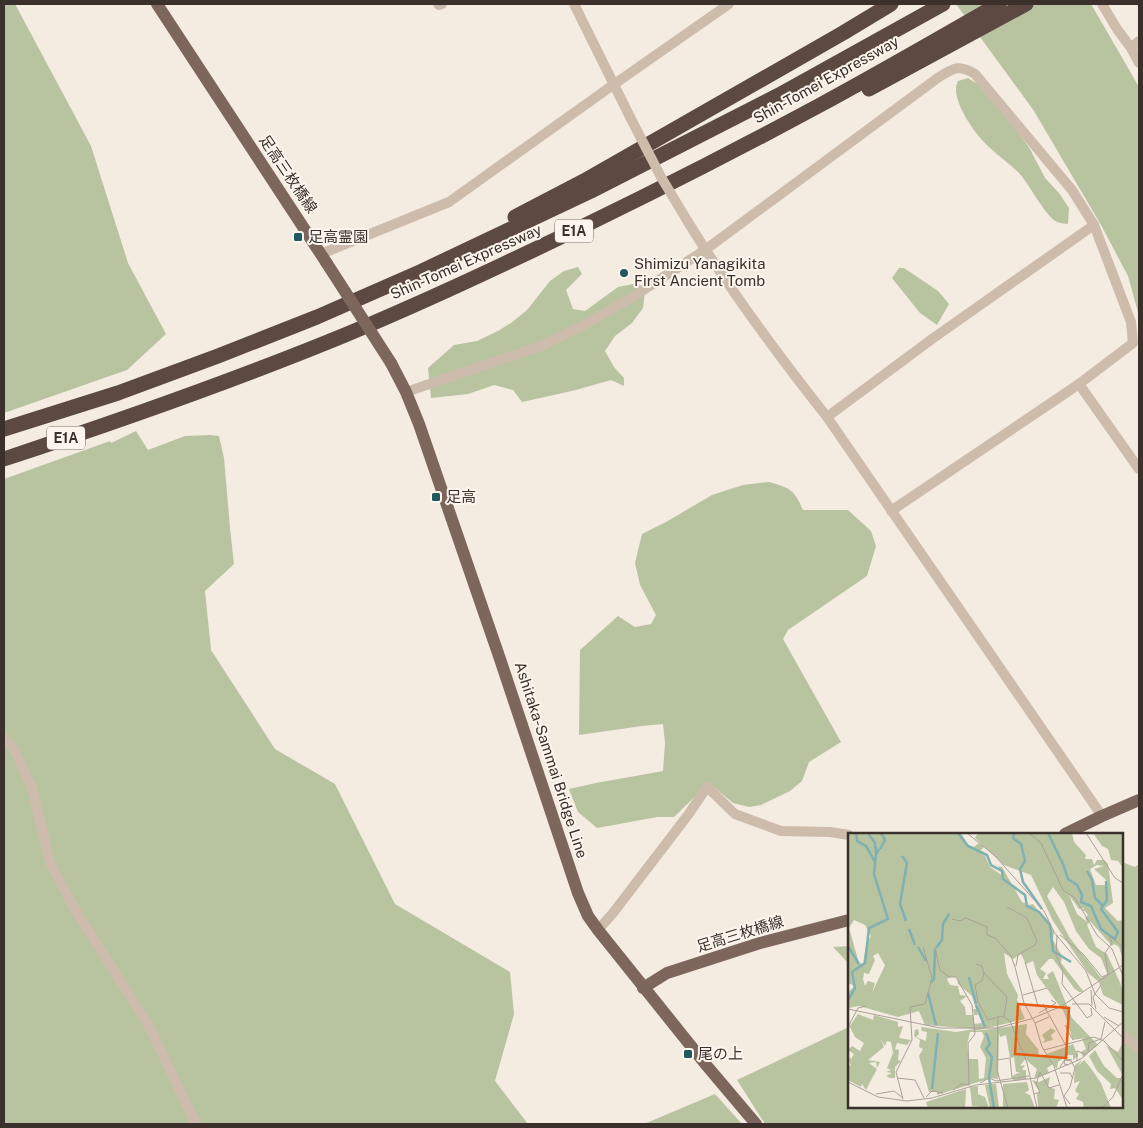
<svg xmlns="http://www.w3.org/2000/svg" width="1143" height="1128" viewBox="0 0 1143 1128" font-family="'Public Sans','Noto Sans JP',sans-serif">
  <rect width="100%" height="100%" fill="#f4ebe1"/>
  <!-- green -->
  <g fill="#b8c4a0">
    <path d="M 4,4 L 15,4 L 91,146 L 128,263 L 166,334 L 127,370 L 4,413 Z"/>
    <path d="M 956,4 L 1091,4 L 1139,87 L 1139,316 L 1128,276 L 1101,225 L 1034,111 Z"/>
    <path d="M 968,78 L 982,87 L 1010,121 L 1030,149 L 1045,178 L 1059,193 L 1069,208 L 1068,224 C 1065,224 1060,223 1057,222 C 1046,217 1029,184 1019,173 C 1008,162 995,154 984,142 C 973,131 955,104 956,88 C 956,86 957,83 958,81 Z"/>
    <path d="M 578,267 L 582,274 L 566,290 L 573,309 L 585,311 L 618,287 L 638,283 L 645,292 L 643,308 L 632,323 L 615,336 L 605,351 L 614,367 L 624,378 L 624,386 L 611,380 L 576,390 L 522,402 L 513,390 L 494,385 L 468,394 L 431,398 L 428,368 L 454,345 L 477,341 L 498,331 L 511,323 L 527,310 L 550,281 L 564,271 Z"/>
    <path d="M 899,268 L 904,268 L 938,291 L 949,304 L 937,325 L 920,313 L 892,278 Z"/>
    <path d="M 136,431 L 148,450 L 185,436 L 210,435 L 219,436 L 224,458 L 230,528 L 234,564 L 205,591 L 211,650 L 275,749 L 335,784 L 395,904 L 510,972 L 514,1014 L 495,1081 L 528,1124 L 4,1124 L 4,479 L 110,441 L 111,443 Z"/>
    <path d="M 769,482 C 790,488 794,489 803,510 L 848,510 L 871,531 L 876,546 L 867,576 L 788,630 L 783,639 L 841,742 L 809,762 L 802,781 L 790,791 L 761,805 L 749,807 L 733,803 L 709,783 L 674,817 L 657,817 L 597,828 L 578,812 L 569,789 L 596,783 L 663,771 L 665,743 L 663,724 L 642,726 L 579,735 L 580,650 L 618,616 L 635,627 L 651,624 L 656,615 L 640,585 L 635,563 L 642,534 L 666,522 L 712,495 L 743,485 Z"/>
    <path d="M 1122,862 L 1135,867 L 1139,864 L 1139,1124 L 765,1124 L 737,1080 L 849,1027 L 849,1107 L 1122,1107 Z"/>
    <path d="M 849,946 L 849,964 L 833,947 Z"/>
    <path d="M 715,1094 L 742,1124 L 644,1124 Z"/>
  </g>
  <g fill="none" stroke-linecap="round" stroke-linejoin="round">
    <!-- minor -->
    <g stroke="#cdbbac" stroke-width="10">
      <path d="M 438,4 L 439,5 L 442,4"/>
      <path d="M 574,4 L 630,117"/>
      <path d="M 1102,4 L 1117,29 L 1131,48 L 1139,63"/>
      <path d="M 1131,48 L 1139,41"/>
      <path d="M 688,222 C 730,290 777,354 827,417 L 1102,816"/>
      <path d="M 321,254 L 449,202 L 613,85 L 729,4"/>
      <path d="M 1079,384 L 1139,469"/>
      <path d="M 406,392 L 541,346 L 588,323 L 631,298 L 705,250 L 939,77 C 954,68 959,64 975,74 L 1072,190 L 1094,225 L 1131,322 L 1133,343 L 1079,384 L 891,511"/>
      <path d="M 827,417 L 932,339 L 1094,225"/>
      <path d="M 4,738 L 14,749 L 32,788 L 50,862 L 74,908 L 149,1026 L 196,1124"/>
      <path d="M 598,930 L 613,913 L 688,815 L 707,787 L 735,814 L 781,831 L 830,832 L 849,835"/>
      <path d="M 1122,1035 L 1139,1049"/>
    </g>
    <!-- major -->
    <g stroke="#7d675c" stroke-width="12">
      <path d="M 157,4 L 326,262"/>
      <path d="M 391,363 L 406,392 L 419,424 L 500,659 L 578,893 L 588,916 L 598,930 L 707,1066 L 756,1124"/>
      <path d="M 1065,834 L 1102,816 L 1139,800"/>
      <path d="M 643,988 L 667,973 L 760,943 L 849,920"/>
    </g>
    <!-- highway -->
    <g stroke="#5c4a42" stroke-width="15">
      <path d="M 869,89 L 1026,4"/>
      <path d="M 515,217 L 584,181 L 843,33 L 891,4"/>
      <path d="M 4,429 L 118,393 L 218,356 L 317,317 L 422,271 L 591,191 L 779,95 L 943,4"/>
      <path d="M 4,459 C 119,421 233,381 345,335 C 400,312 453,288 506,263 C 613,213 718,160 822,104 C 881,72 940,38 999,4"/>
    </g>
    <!-- minor-bridge -->
    <path stroke="#cdbbac" stroke-width="10" d="M 630,117 L 661,177 L 688,222"/>
    <!-- major-bridge -->
    <path stroke="#7d675c" stroke-width="12" d="M 326,262 L 391,363"/>
  </g>
  <!-- markers -->
  <g fill="#1f5a5e" stroke="#fbf5ee" stroke-width="2">
    <rect x="293" y="232" width="10" height="10" rx="2.5"/>
    <circle cx="624" cy="273" r="5"/>
    <rect x="431" y="492" width="10" height="10" rx="2.5"/>
    <rect x="683" y="1049" width="10" height="10" rx="2.5"/>
  </g>
  <g text-anchor="middle" stroke-width="4" stroke-linejoin="round" paint-order="stroke">
    <!-- shield labels -->
    <g fill="#fbf5ee" stroke="#756b66" stroke-width="1">
      <rect x="555" y="219.5" width="38" height="23" rx="4"/>
      <rect x="47" y="426.5" width="38" height="23" rx="4"/>
    </g>
    <g font-size="14" font-weight="bold" fill="#3b302b">
      <text x="574" y="236">E1A</text>
      <text x="66" y="443">E1A</text>
    </g>
    <!-- street labels -->
    <g font-size="15" fill="#3b302b" stroke="#fbf5ee">
      <text transform="translate(826 80) rotate(-29)" y="5">Shin-Tomei Expressway</text>
      <text transform="translate(288 174) rotate(56)" y="5">足高三枚橋線</text>
      <text transform="translate(466 262) rotate(-24)" y="5">Shin-Tomei Expressway</text>
      <text transform="translate(551 760) rotate(72)" y="5">Ashitaka-Sammai Bridge Line</text>
      <text transform="translate(740 934) rotate(-17)" y="5">足高三枚橋線</text>
    </g>
    <!-- poi labels -->
    <g font-size="15" fill="#3b302b" stroke="#fbf5ee" text-anchor="start">
      <text x="308" y="242">足高霊園</text>
      <text x="634" y="269">Shimizu Yanagikita<tspan x="634" dy="17">First Ancient Tomb</tspan></text>
      <text x="446" y="502">足高</text>
      <text x="698" y="1059">尾の上</text>
    </g>
  </g>
  <!-- overview -->
  <g transform="translate(848 833)">
    <rect width="275" height="275" fill="#f4ebe1"/>
    <path d="M 0,0 L 113,0 L 120,12 L 126,14 L 131,10 L 136,14 L 131,19 L 137,23 L 142,34 L 155,43 L 150,33 L 154,34 L 174,69 L 181,72 L 185,71 L 203,94 L 201,101 L 204,95 L 206,98 L 205,107 L 214,123 L 213,130 L 236,159 L 231,159 L 226,155 L 205,126 L 201,126 L 192,136 L 198,140 L 195,146 L 201,146 L 199,142 L 205,138 L 224,185 L 250,212 L 235,224 L 233,219 L 238,216 L 234,206 L 237,205 L 225,207 L 216,179 L 189,142 L 185,128 L 178,131 L 173,121 L 165,126 L 156,120 L 159,141 L 170,162 L 169,167 L 177,186 L 127,198 L 179,191 L 178,201 L 190,216 L 191,224 L 225,211 L 230,223 L 225,227 L 225,222 L 220,222 L 210,229 L 209,236 L 205,231 L 199,235 L 201,240 L 186,245 L 189,236 L 177,226 L 172,233 L 177,232 L 174,237 L 178,237 L 178,246 L 165,248 L 164,243 L 172,239 L 168,239 L 166,224 L 162,225 L 158,202 L 152,204 L 151,200 L 150,246 L 143,245 L 89,262 L 89,259 L 81,259 L 71,223 L 75,216 L 71,214 L 72,207 L 66,203 L 67,197 L 70,196 L 71,201 L 68,204 L 78,208 L 79,199 L 74,198 L 73,194 L 108,199 L 127,196 L 77,192 L 71,178 L 50,184 L 11,173 L 0,175 L 0,159 L 7,153 L 0,150 ZM 6,87 L 17,92 L 23,103 L 18,112 L 15,131 L 11,130 L 1,95 ZM 30,120 L 37,132 L 24,160 L 27,150 L 20,148 L 17,153 L 15,146 L 16,140 L 21,141 L 27,127 L 25,123 ZM 102,144 L 109,144 L 110,151 L 124,163 L 128,176 L 125,176 L 126,182 L 130,182 L 129,176 L 134,190 L 126,191 L 125,182 L 118,182 L 117,174 L 112,168 L 119,163 L 112,162 L 110,153 L 102,152 L 99,146 ZM 122,199 L 134,199 L 136,203 L 132,214 L 138,225 L 136,245 L 131,246 L 130,226 L 121,226 L 119,212 ZM 130,0 L 224,0 L 226,9 L 238,22 L 237,26 L 244,26 L 246,32 L 249,27 L 256,27 L 260,31 L 265,70 L 257,75 L 270,88 L 275,87 L 275,127 L 271,114 L 266,111 L 264,113 L 242,88 L 239,92 L 248,114 L 259,121 L 274,154 L 270,150 L 275,156 L 275,172 L 255,162 L 251,149 L 240,140 L 205,88 L 183,42 L 156,32 L 127,5 ZM 249,32 L 256,33 L 246,36 L 258,47 L 258,52 L 248,52 L 242,36 ZM 205,54 L 216,69 L 228,98 L 241,116 L 253,125 L 260,142 L 253,145 L 222,105 L 199,63 ZM 221,62 L 231,76 L 236,75 L 233,78 L 237,78 L 240,82 L 237,85 L 239,89 L 229,81 ZM 245,0 L 275,0 L 275,35 L 270,28 L 263,27 L 260,16 L 254,13 ZM 10,181 L 25,187 L 26,182 L 50,189 L 50,194 L 55,193 L 51,205 L 63,207 L 59,212 L 49,210 L 47,216 L 51,217 L 50,227 L 53,228 L 47,234 L 47,245 L 42,245 L 38,243 L 44,240 L 38,239 L 43,237 L 39,235 L 45,220 L 43,209 L 39,208 L 37,213 L 33,207 L 36,214 L 20,227 L 32,229 L 29,235 L 28,229 L 21,230 L 29,236 L 18,257 L 14,251 L 13,254 L 0,247 L 0,232 L 3,233 L 0,224 L 3,226 L 6,221 L 0,217 L 4,213 L 12,218 L 16,210 L 7,204 L 2,194 L 0,196 ZM 203,195 L 208,198 L 203,202 L 205,207 L 194,210 L 197,207 L 194,202 ZM 274,211 L 275,239 L 274,241 L 258,212 L 270,219 ZM 247,217 L 256,233 L 269,245 L 275,245 L 275,267 L 267,255 L 262,256 L 263,251 L 249,238 L 241,223 ZM 234,227 L 230,233 L 236,227 L 242,234 L 253,250 L 263,275 L 236,275 L 235,269 L 228,266 L 231,261 L 227,258 L 232,248 L 226,250 L 227,232 ZM 202,244 L 200,254 L 207,256 L 206,266 L 211,267 L 208,275 L 190,274 L 189,261 L 192,259 L 184,247 L 191,249 ZM 179,249 L 181,257 L 177,260 L 182,262 L 187,275 L 155,275 L 155,251 ZM 148,251 L 151,275 L 142,275 L 137,252 ZM 130,253 L 130,261 L 137,264 L 141,275 L 124,273 L 122,254 ZM 118,256 L 117,275 L 80,275 L 78,269 Z" fill="#b8c4a0" fill-rule="evenodd"/>
    <path fill="none" stroke="#7fb0b2" stroke-width="2.5" d="M 8,0 L 9,8 L 18,13 L 27,29M 20,0 L 27,10 L 28,20M 110,0 L 120,13 L 139,22 L 143,32 L 154,38 L 155,46 L 177,62 L 179,73 L 191,79 L 202,92 L 205,118 L 223,129M 166,0 L 165,5 L 173,11 L 177,28 L 172,36 L 175,49 L 194,76M 200,0 L 215,31M 32,16 L 37,7 L 33,0M 54,23 L 59,30 L 52,71 L 58,88M 215,31 L 220,46 L 229,52 L 234,62 L 233,69 L 243,73 L 253,96 L 268,107M 239,38 L 244,47 L 247,65 L 255,73M 258,48 L 259,67 L 253,76 L 270,99 L 267,105M 61,96 L 67,112M 0,113 L 11,131M 70,114 L 78,128M 88,115 L 94,107 L 95,91 L 101,81M 121,144 L 128,171M 83,149 L 86,146 L 87,116M 80,160 L 88,192M 0,167 L 7,155 L 4,139 L 17,130 L 21,95 L 40,86 L 26,41 L 28,21 L 31,16M 128,172 L 137,194M 138,200 L 142,211 L 138,216 L 144,224 L 141,245 L 146,275M 84,256 L 90,200"/>
    <path fill="none" stroke="#aaa098" stroke-width="1" d="M 119,0 L 147,23 L 196,78 L 206,99 L 238,138 L 247,161 L 261,175 L 275,179M 181,0 L 193,10 L 215,57 L 227,65 L 249,102 L 264,116 L 275,143M 238,0 L 267,45 L 275,50M 159,74 L 179,85 L 189,108 L 187,112 L 170,122 L 168,133M 104,86 L 112,88 L 118,85 L 139,94 L 139,102 L 147,105 L 163,123 L 167,134M 209,102 L 208,122 L 215,138 L 214,151 L 239,185 L 244,182 L 243,175M 212,102 L 235,121 L 254,144 L 260,141 L 257,120 L 264,110 L 262,103 L 275,114M 87,115 L 92,137 L 101,144 L 108,144 L 124,172 L 127,201 L 120,210 L 121,252M 177,129 L 190,173M 128,131 L 134,133 L 136,140 L 134,148 L 127,152 L 130,169 L 140,187 L 154,183 L 162,188 L 179,230 L 189,275M 167,134 L 176,170 L 187,190 L 194,214 L 206,233 L 219,275M 136,140 L 159,164 L 156,184M 243,157 L 244,173M 175,162 L 199,155M 195,171 L 217,211M 224,171 L 241,171 L 275,205M 0,176 L 92,195 L 148,195 L 183,186 L 214,173 L 275,132M 248,176 L 245,164 L 253,152M 191,180 L 208,170 L 203,167M 150,184 L 149,237 L 160,275M 256,184 L 271,193M 187,190 L 201,184M 217,192 L 225,207M 0,194 L 10,175 L 18,173M 196,217 L 246,204 L 256,208 L 275,228M 240,218 L 241,210 L 253,206 L 257,189M 149,227 L 162,225 L 164,245M 229,227 L 229,218 L 237,221M 221,232 L 216,231 L 217,227 L 223,228 L 227,235 L 222,254 L 216,263 L 222,271M 212,234 L 217,226 L 224,227M 212,240 L 222,240 L 225,246M 49,245 L 67,247 L 76,265M 0,249 L 30,264 L 59,268 L 84,265 L 128,252 L 188,245 L 233,226 L 275,189M 132,250 L 141,245 L 148,248 L 181,243M 105,257 L 113,251 L 122,252M 28,261 L 46,258 L 55,265M 186,261 L 192,259 L 188,251 L 192,239 L 201,255 L 211,252M 78,264 L 84,258 L 95,260M 55,266 L 48,239 L 64,207 L 62,174 L 77,171 L 84,145 L 75,114M 254,275 L 265,264 L 275,241"/>
    <path fill="#e8590c" fill-opacity="0.15" stroke="#e8590c" stroke-width="2.5" d="M 170,171 L 221,175 L 218,225 L 167,221 Z"/>
    <rect width="275" height="275" fill="none" stroke="#3b302b" stroke-width="2.5"/>
  </g>
  <!-- border -->
  <rect width="1143" height="1128" fill="none" stroke="#3b302b" stroke-width="10"/>
</svg>
